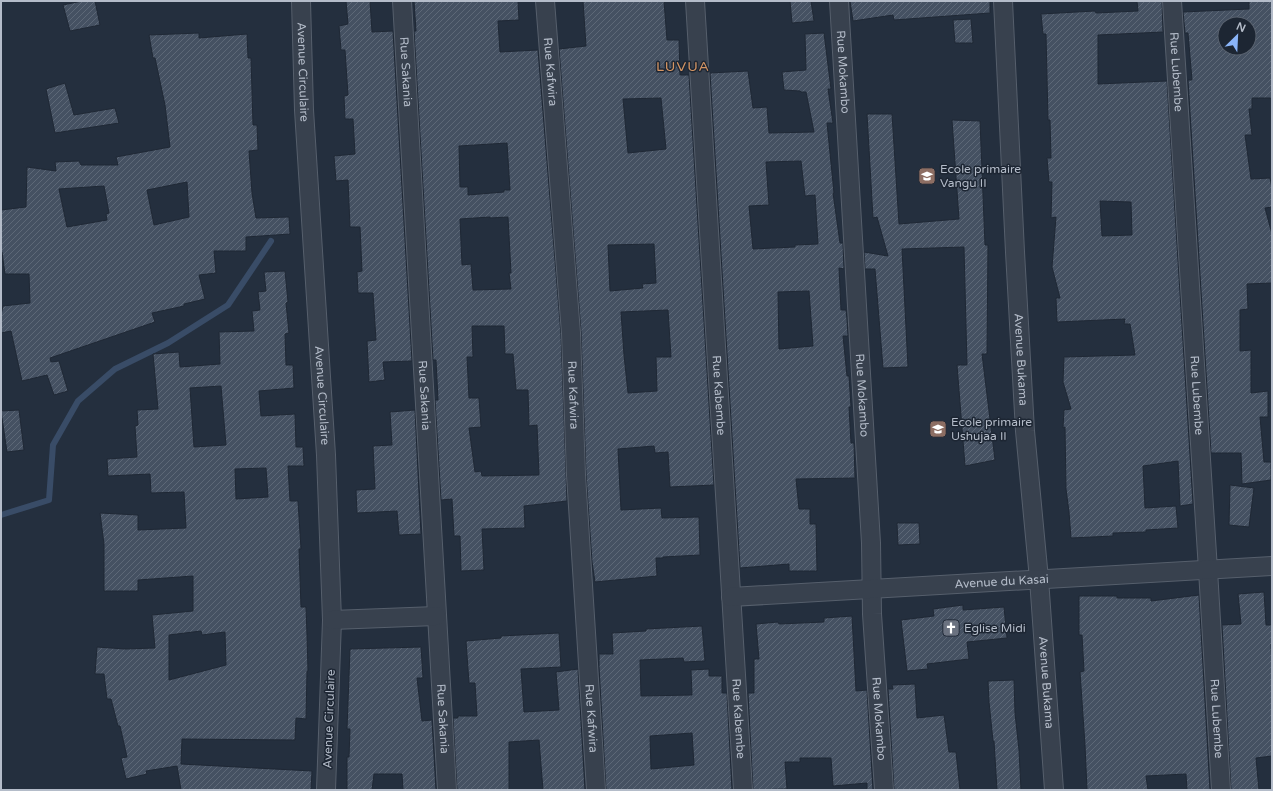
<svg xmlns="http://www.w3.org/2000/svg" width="1273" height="791" viewBox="0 0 1273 791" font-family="'Varela Round',sans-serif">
  <defs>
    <pattern id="building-hatch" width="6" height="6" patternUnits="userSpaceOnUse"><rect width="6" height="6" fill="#455162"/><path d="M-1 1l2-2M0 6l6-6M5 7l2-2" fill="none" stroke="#5d6877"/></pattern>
  </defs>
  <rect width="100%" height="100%" fill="#242f3e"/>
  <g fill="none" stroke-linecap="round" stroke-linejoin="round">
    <!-- stream -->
    <path stroke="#394c67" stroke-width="6" d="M 1,515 L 49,500 L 53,445 L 78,401 L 115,369 L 168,343 L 228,305 L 271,241"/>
  </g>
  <!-- building -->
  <g fill="url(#building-hatch)" stroke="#1f2835" fill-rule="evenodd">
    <path d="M 82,1 L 95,1 L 100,25 L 70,31 L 63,5 Z"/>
    <path d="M 346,1 L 370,1 L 372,32 L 393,31 L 412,361 L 383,362 L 385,380 L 369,382 L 367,341 L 376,340 L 373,293 L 358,293 L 357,272 L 362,271 L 360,227 L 350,227 L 348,180 L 336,181 L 334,156 L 355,154 L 353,119 L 345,119 L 344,96 L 348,95 L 345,50 L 341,50 L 339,26 L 348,24 Z"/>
    <path d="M 414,1 L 518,1 L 519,20 L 498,21 L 500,52 L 538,50 L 561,334 L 567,501 L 524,506 L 525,528 L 482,529 L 484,570 L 461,571 L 460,536 L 454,536 L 452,499 L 441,500 L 435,400 L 438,400 L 436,360 L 433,360 L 414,31 L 416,31 ZM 507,143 L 510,190 L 504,190 L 504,192 L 468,195 L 468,187 L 460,187 L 459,146 ZM 490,217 L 490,218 L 508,217 L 511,273 L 509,273 L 511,289 L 473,290 L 471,264 L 462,265 L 460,219 ZM 472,326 L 504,326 L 505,354 L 513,354 L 516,390 L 528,390 L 529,426 L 537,425 L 539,475 L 482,476 L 481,471 L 475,472 L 469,428 L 481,427 L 479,398 L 469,398 L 467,357 L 473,357 Z"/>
    <path d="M 583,1 L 664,1 L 667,40 L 679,40 L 680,75 L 689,75 L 714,485 L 670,487 L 668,452 L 655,453 L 654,446 L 618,449 L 621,510 L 661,508 L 662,518 L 699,517 L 700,555 L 663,557 L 663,558 L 656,558 L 657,576 L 595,582 L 592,562 L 586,474 L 581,332 L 559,49 L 586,46 ZM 661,98 L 666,149 L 628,153 L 623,99 ZM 654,244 L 656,283 L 642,284 L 643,288 L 610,291 L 608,245 ZM 668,310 L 671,357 L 656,357 L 657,391 L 628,393 L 624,355 L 621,312 Z"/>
    <path d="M 790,1 L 811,1 L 814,21 L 792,23 Z"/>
    <path d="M 850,1 L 990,1 L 990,13 L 894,20 L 893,15 L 853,21 Z"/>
    <path d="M 1137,1 L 1162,1 L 1163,32 L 1098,35 L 1098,84 L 1167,81 L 1193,504 L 1180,506 L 1178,461 L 1143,466 L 1145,508 L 1176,506 L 1178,528 L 1146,530 L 1146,532 L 1113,533 L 1113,536 L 1071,538 L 1069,512 L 1066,489 L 1065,427 L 1063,428 L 1064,410 L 1071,409 L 1063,382 L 1064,357 L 1135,355 L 1130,324 L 1124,324 L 1125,319 L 1057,322 L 1056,298 L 1060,298 L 1052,267 L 1056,217 L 1051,218 L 1052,182 L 1049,182 L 1047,158 L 1051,158 L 1050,120 L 1048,120 L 1046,34 L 1043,34 L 1041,14 L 1095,11 L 1096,13 L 1138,11 ZM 1100,201 L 1131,202 L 1132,235 L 1102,236 Z"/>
    <path d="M 1249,1 L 1272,1 L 1272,98 L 1252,98 L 1252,109 L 1249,109 L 1252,135 L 1245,135 L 1251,179 L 1270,178 L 1272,188 L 1272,207 L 1265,208 L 1272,234 L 1272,283 L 1247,284 L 1248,309 L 1240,310 L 1240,351 L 1251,350 L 1251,393 L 1268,391 L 1268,417 L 1260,417 L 1264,462 L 1271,462 L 1271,480 L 1242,484 L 1241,453 L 1211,453 L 1188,80 L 1192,80 L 1188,33 L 1185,33 L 1183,12 L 1249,9 ZM 1225,24 L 1249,24 L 1249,48 L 1225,48 Z"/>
    <path d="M 971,19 L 973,43 L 955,43 L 953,20 Z"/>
    <path d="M 199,33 L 199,38 L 247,34 L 248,58 L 251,58 L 253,125 L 257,125 L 258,150 L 249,151 L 252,193 L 256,218 L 289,217 L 290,234 L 246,237 L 246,251 L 214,251 L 216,273 L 199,275 L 205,299 L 184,304 L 184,306 L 152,313 L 155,322 L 50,358 L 51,362 L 59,361 L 68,391 L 54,395 L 47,375 L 22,381 L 11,331 L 1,333 L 1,315 L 3,306 L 30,303 L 29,274 L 5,274 L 2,252 L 1,252 L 1,210 L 26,207 L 27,167 L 56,171 L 55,162 L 79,161 L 81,165 L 118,165 L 116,157 L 170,147 L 165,105 L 155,58 L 153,58 L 149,35 ZM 187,182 L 189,217 L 154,225 L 147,190 ZM 104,186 L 109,213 L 106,214 L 107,220 L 67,227 L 59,189 Z"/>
    <path d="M 824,33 L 831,89 L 828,89 L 833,123 L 827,123 L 834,193 L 833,193 L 840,243 L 843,243 L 844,269 L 839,268 L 841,310 L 846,310 L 847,319 L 848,336 L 843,336 L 847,376 L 849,376 L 851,407 L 849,407 L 851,443 L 854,443 L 855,478 L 796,479 L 799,509 L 810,509 L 810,524 L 816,524 L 817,571 L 789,571 L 789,564 L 740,568 L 710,73 L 748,71 L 753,108 L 767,107 L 769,133 L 814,132 L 806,92 L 801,92 L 800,91 L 784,90 L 782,72 L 806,70 L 805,34 ZM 801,161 L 805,196 L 815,195 L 818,244 L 795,245 L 795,247 L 753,249 L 749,206 L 769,205 L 766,162 ZM 809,291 L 813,346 L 779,349 L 778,292 Z"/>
    <path d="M 65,83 L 74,115 L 115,108 L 119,123 L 55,133 L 46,89 Z"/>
    <path d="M 867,114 L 892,114 L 899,224 L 959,219 L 952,120 L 980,121 L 985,245 L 988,245 L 987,354 L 982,354 L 995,460 L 965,466 L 957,365 L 967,365 L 964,247 L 902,249 L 908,367 L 883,368 L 875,269 L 865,269 L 864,252 L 888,256 L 877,217 L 873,218 Z"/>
    <path d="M 285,271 L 288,302 L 286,303 L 289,333 L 285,334 L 286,365 L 293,365 L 294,388 L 259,391 L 261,416 L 295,414 L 296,447 L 303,447 L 304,466 L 288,466 L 290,501 L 298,501 L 301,549 L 299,549 L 301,607 L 306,607 L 307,635 L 308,671 L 307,671 L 306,719 L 296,718 L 295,740 L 182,739 L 181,764 L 312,771 L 311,790 L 181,790 L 177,766 L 146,771 L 147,774 L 126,779 L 121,758 L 127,757 L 120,726 L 118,726 L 111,699 L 107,699 L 104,674 L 95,674 L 97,647 L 125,649 L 155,648 L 152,615 L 193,611 L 193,576 L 138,580 L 138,591 L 104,591 L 104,544 L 100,513 L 138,515 L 138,530 L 186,528 L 184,492 L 151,493 L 150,474 L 108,476 L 107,459 L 137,457 L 135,426 L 138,425 L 137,410 L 158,409 L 153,354 L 179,352 L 180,367 L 220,364 L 219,332 L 254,331 L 252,311 L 260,310 L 258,292 L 266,291 L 264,272 ZM 221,386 L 226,445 L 194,447 L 190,388 ZM 266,468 L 268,497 L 236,499 L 235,469 ZM 201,631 L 202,635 L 225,632 L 226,665 L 169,680 L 169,635 Z"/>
    <path d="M 19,410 L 24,450 L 7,452 L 1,411 Z"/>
    <path d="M 415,410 L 421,534 L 399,535 L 397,511 L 357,513 L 356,490 L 375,489 L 373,446 L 392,445 L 390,412 Z"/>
    <path d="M 1230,485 L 1254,488 L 1249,527 L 1229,525 Z"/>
    <path d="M 897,523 L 919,523 L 920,544 L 898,545 Z"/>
    <path d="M 1264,592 L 1266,625 L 1272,625 L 1272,644 L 1271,644 L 1272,671 L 1272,756 L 1256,758 L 1259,790 L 1231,790 L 1222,625 L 1241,624 L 1238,594 Z"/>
    <path d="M 1199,595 L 1210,790 L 1187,790 L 1186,774 L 1146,776 L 1148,790 L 1087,790 L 1085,745 L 1080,672 L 1084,671 L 1082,635 L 1079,635 L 1079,596 L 1117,596 L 1117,598 L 1151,598 L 1151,601 Z"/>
    <path d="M 963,605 L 963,610 L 1004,607 L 1007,638 L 967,642 L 969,659 L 927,664 L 928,669 L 907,671 L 901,620 L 934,616 L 933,609 Z"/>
    <path d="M 852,616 L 856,691 L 867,690 L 873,790 L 867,790 L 867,783 L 833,786 L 831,758 L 800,758 L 800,762 L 785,762 L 787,789 L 753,790 L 748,693 L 754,693 L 754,659 L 759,659 L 756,624 L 778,622 L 779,624 L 824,622 L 824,618 Z"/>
    <path d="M 702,626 L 705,661 L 684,662 L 683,658 L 640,660 L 641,696 L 692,695 L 691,670 L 709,669 L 709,676 L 722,676 L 722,693 L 727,693 L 732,790 L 606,790 L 599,667 L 599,654 L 613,654 L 612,633 L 646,631 L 646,629 ZM 692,733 L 694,765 L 651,769 L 650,736 Z"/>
    <path d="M 559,633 L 561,667 L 521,669 L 524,712 L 559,710 L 556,672 L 578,669 L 585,790 L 543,790 L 539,740 L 509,742 L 509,790 L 457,790 L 453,718 L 458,718 L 458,716 L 477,716 L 475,683 L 469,683 L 466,641 L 501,638 L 501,636 Z"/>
    <path d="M 421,647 L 423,678 L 417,678 L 422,721 L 432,720 L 436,790 L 403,790 L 402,774 L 374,774 L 372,790 L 347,790 L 347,757 L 349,757 L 350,729 L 347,729 L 350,649 Z"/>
    <path d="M 1014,680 L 1015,713 L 1019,750 L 1021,790 L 997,790 L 994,741 L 993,741 L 989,702 L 988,681 Z"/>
    <path d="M 915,684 L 917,718 L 944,715 L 949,752 L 956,752 L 960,790 L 894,790 L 888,689 L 893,689 L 892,685 Z"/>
  </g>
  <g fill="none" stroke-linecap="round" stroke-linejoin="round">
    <defs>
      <g id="street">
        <path id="s1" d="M 301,1 L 304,110 L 326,455 L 332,620 L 326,790"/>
        <path id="s2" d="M 402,1 L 447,790"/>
        <path id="s3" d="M 545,1 L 571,333 L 576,475 L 596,790"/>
        <path id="s4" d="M 695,1 L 743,790"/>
        <path id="s5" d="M 839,1 L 871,543 L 872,614 L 884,790"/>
        <path id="s6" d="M 1003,1 L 1015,252 L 1025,431 L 1039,579 L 1054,790"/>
        <path id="s7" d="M 1172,1 L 1208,570 L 1221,790"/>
        <path id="s8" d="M 731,597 L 1272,566"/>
        <path d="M 332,620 L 436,616"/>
      </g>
    </defs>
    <!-- street casing -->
    <use href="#street" stroke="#565f6c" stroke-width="20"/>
    <!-- street -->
    <use href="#street" stroke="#38414e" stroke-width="18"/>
  </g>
  <!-- icons -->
  <defs>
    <symbol id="school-square" viewBox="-11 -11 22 22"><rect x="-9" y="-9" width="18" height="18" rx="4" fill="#8d6e63" stroke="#1d2633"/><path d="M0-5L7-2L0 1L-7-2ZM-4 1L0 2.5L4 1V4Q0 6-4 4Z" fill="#fff"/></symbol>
    <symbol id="church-square" viewBox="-11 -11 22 22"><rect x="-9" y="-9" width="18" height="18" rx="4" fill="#6b7280" stroke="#1d2633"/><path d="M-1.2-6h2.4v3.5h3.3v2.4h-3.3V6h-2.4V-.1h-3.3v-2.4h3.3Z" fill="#fff"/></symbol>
  </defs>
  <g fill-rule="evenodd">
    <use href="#school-square" x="917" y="166" width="20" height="20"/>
    <use href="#school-square" x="928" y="419" width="20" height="20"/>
    <use href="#church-square" x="941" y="618" width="20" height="20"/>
  </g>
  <g text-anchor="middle" stroke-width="3" stroke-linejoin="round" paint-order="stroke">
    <!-- street labels -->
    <g font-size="12" fill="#b4bcc9" stroke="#1d2633">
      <text dy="4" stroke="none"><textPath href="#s1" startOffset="71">Avenue Circulaire</textPath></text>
      <text dy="4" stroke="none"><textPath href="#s2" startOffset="71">Rue Sakania</textPath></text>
      <text dy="4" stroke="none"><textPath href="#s3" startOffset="71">Rue Kafwira</textPath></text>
      <text dy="4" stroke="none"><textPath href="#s5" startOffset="71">Rue Mokambo</textPath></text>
      <text dy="4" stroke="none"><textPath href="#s7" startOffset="71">Rue Lubembe</textPath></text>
      <text dy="4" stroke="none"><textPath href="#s6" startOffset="359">Avenue Bukama</textPath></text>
      <text dy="4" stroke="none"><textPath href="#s1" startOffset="395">Avenue Circulaire</textPath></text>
      <text dy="4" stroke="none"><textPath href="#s3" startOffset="395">Rue Kafwira</textPath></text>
      <text dy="4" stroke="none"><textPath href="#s4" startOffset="395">Rue Kabembe</textPath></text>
      <text dy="4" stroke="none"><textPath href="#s5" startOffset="395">Rue Mokambo</textPath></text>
      <text dy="4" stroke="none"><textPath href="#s7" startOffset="395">Rue Lubembe</textPath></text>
      <text dy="4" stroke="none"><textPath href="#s2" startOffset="395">Rue Sakania</textPath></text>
      <text dy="4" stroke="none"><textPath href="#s8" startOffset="271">Avenue du Kasai</textPath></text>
      <text dy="4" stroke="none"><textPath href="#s6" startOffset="683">Avenue Bukama</textPath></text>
      <text transform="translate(329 719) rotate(-88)" y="4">Avenue Circulaire</text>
      <text dy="4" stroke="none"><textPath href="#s2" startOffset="719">Rue Sakania</textPath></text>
      <text dy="4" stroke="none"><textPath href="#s3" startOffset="719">Rue Kafwira</textPath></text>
      <text dy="4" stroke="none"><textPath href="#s4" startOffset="719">Rue Kabembe</textPath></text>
      <text dy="4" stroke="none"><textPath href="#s5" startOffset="719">Rue Mokambo</textPath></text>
      <text dy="4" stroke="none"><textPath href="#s7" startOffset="719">Rue Lubembe</textPath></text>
    </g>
    <!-- poi labels -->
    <g font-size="12" fill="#b4bcc9" stroke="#1d2633" text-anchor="start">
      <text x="940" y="173">Ecole primaire<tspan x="940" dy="14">Vangu II</tspan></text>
      <text x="951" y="426">Ecole primaire<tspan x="951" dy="14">Ushujaa II</tspan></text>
      <text x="964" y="632">Eglise Midi</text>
    </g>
    <!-- quarter labels -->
    <g font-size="14" letter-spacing="1" fill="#d59563" stroke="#1d2633">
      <text x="683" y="71">LUVUA</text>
    </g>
  </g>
  <!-- border -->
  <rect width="1273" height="791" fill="none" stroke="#b4bcc9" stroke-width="4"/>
  <!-- north arrow -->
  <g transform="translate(1237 36) rotate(24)"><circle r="19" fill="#1d2633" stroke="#59626f"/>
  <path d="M0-3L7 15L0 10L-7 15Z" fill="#8ab4f8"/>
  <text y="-6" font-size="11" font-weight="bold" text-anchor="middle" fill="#b4bcc9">N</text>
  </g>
</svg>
